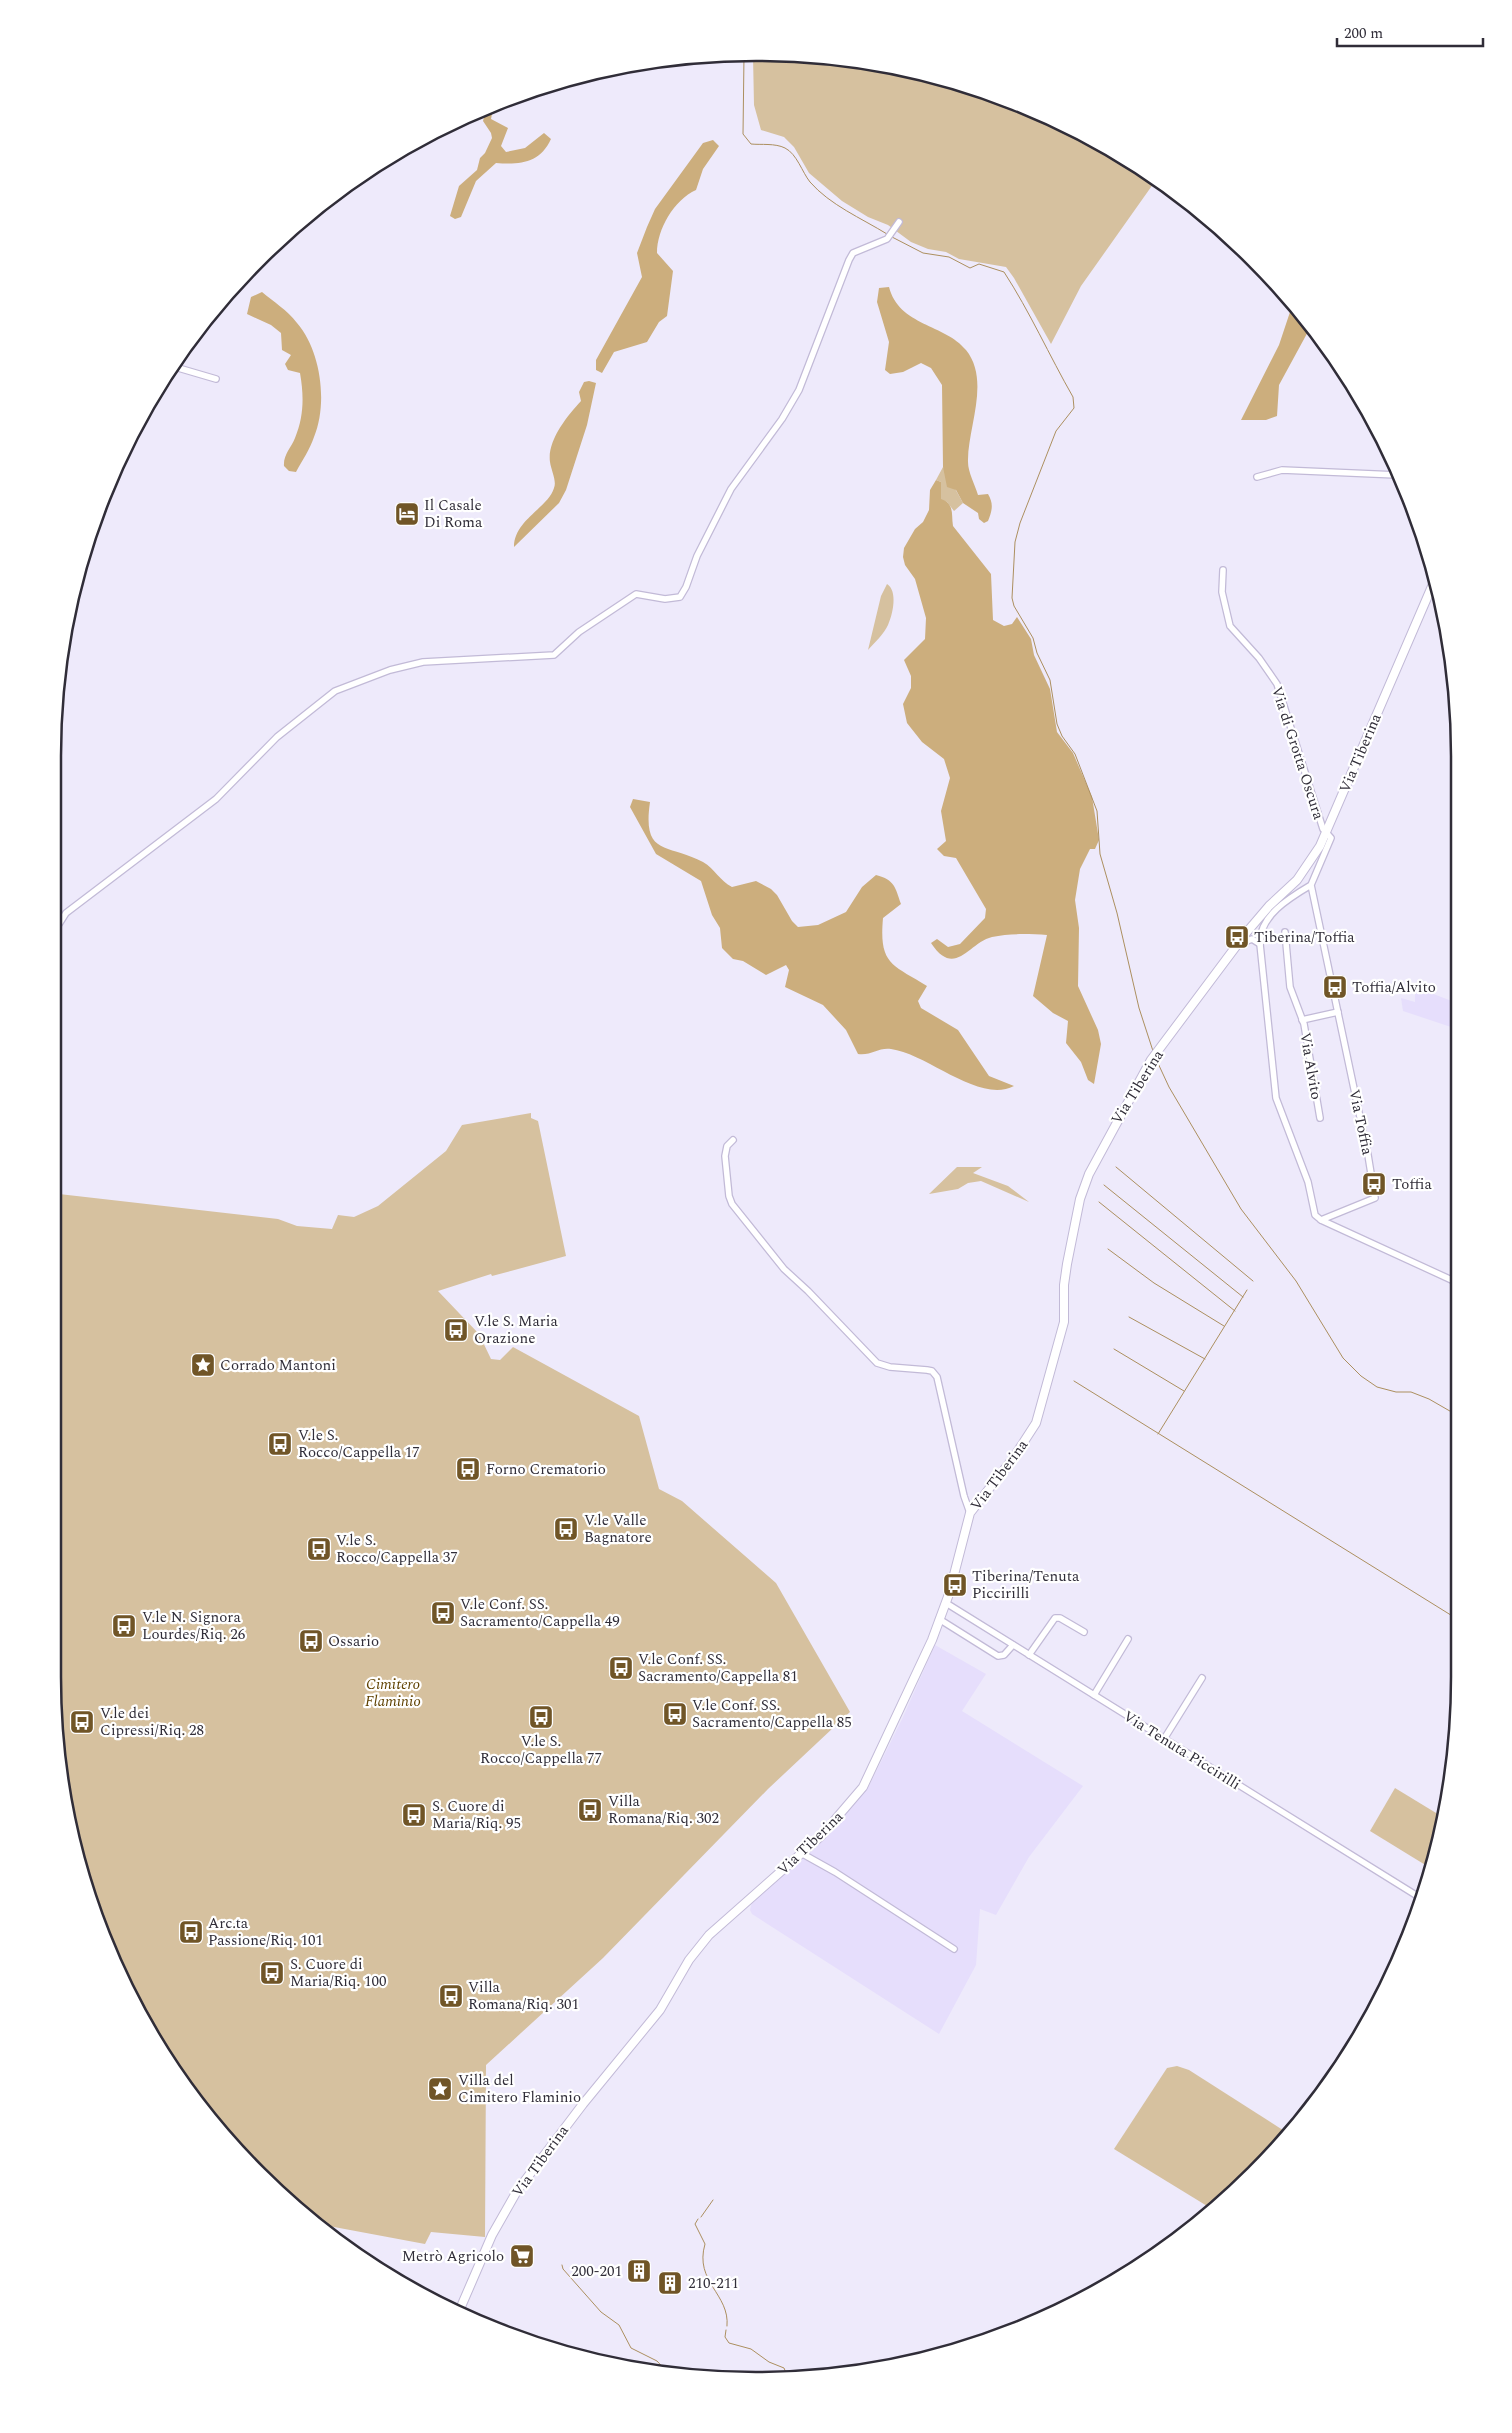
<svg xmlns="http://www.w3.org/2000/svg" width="1512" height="2433" viewBox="0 0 1512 2433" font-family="Spectral,serif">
  <rect width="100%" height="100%" fill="#eeeafb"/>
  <!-- built -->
  <g fill="#e6defc">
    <path d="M 1415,987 L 1457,1003 L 1457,1029 L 1403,1011 L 1401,998 L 1415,1002 Z"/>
    <path d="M 935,1645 L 986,1674 L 962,1711 L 1083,1786 L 1029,1857 L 996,1915 L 980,1909 L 976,1965 L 939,2034 L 752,1914 L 750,1910 L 752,1902 L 831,1832 L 869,1786 L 903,1717 Z"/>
  </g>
  <!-- green -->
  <g fill="#d6c19f">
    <path d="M 802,54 L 938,76 L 1067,125 L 1156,180 L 1081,286 L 1051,344 L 1014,278 L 1006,267 L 959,259 L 946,252 L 928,249 L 911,242 L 888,225 L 868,217 L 842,201 L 809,173 L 794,147 L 784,137 L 761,130 L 754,105 L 753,56 Z"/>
    <path d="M 943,467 L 963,503 L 954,511 L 947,502 L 941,500 L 941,482 L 936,480 Z"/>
    <path d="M 887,584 C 898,591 893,614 888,625 C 884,634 875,642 868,650 L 881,596 Z"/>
    <path d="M 531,1113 L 531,1118 L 538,1121 L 566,1256 L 492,1276 L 491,1274 L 438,1291 L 479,1334 L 491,1359 L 500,1360 L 513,1347 L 639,1416 L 659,1489 L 682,1501 L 776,1583 L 850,1712 L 768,1789 L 603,1958 L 486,2065 L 485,2237 L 431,2232 L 425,2244 L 318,2224 L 259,2175 L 198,2105 L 143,2017 L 125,1988 L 90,1903 L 59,1769 L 59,1194 L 278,1219 L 297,1226 L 332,1229 L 338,1215 L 354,1217 L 378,1206 L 446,1151 L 462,1125 Z"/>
    <path d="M 957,1167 L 982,1167 L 973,1173 L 1008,1186 L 1029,1202 L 981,1181 L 968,1183 L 958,1189 L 929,1194 Z"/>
    <path d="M 1395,1788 L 1441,1816 L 1427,1866 L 1370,1831 Z"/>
    <path d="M 1177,2066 L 1189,2070 L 1289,2134 L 1253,2175 L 1212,2209 L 1114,2149 L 1167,2068 Z"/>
  </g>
  <!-- forest -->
  <g fill="#ccae7d">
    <path d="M 522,93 C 514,112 510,105 493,109 L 491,119 L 508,128 L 501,146 L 506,152 L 525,148 L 544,133 L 551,139 C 540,163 520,165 496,163 L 476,181 L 461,217 L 455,219 L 450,216 L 459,186 L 477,170 L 480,158 L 485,153 L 492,138 L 491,133 L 483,121 L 486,110 Z"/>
    <path d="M 713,140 L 719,146 L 703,169 L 696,190 C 674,200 657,229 657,253 L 673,271 L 667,316 L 659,322 L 647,342 L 614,352 L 602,373 L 596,370 L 596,360 L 642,277 L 637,253 L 647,227 L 655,209 L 703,143 Z"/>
    <path d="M 889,287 C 899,326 945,324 966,350 C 991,381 967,429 968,462 C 968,472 975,485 978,495 L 988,494 C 994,504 992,511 988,521 L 984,523 L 979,519 L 978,513 L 963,503 L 956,490 L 947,487 L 943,467 L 942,385 L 931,368 L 921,363 L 903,372 L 890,374 L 885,370 L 889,342 L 877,302 L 879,288 Z"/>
    <path d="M 262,292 C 274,302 287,310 297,323 C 321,351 328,403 314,437 C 310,449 302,461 296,472 L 289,471 L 284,466 C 283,455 291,448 295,438 C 304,416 304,396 300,373 L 288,370 L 285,364 L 291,355 L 282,350 L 281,333 L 271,325 L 247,314 L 251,297 Z"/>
    <path d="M 1293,303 L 1310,328 L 1279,385 L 1277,416 L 1266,420 L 1241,420 L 1279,345 Z"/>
    <path d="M 589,381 L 596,383 L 587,425 L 566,490 L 559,503 L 514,547 C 514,520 548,508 554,488 C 557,481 551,470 550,462 C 547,441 567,416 581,401 L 579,392 L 584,382 Z"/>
    <path d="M 936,480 L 941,482 L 941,499 C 955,504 951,514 953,526 L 991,574 L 993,620 L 1004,626 L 1012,624 L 1017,617 L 1031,639 L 1034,655 L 1050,689 L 1057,732 L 1073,753 L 1092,797 L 1099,840 L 1095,849 L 1090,849 L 1080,869 L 1075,900 L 1079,928 L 1078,986 L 1098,1030 L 1101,1044 L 1094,1084 L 1088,1080 L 1081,1062 L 1066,1043 L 1068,1021 L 1053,1013 L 1033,996 L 1047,935 C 1030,934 1009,933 992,937 C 968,943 955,979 931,943 L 937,939 L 948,947 L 960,944 L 985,918 L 986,909 L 956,858 L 944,856 L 937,849 L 946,841 L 941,811 L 950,778 L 944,759 L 922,742 L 907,723 L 903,704 L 911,688 L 911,676 L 904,660 L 925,639 L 926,618 L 915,579 L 905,565 L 903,557 L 904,548 L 915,529 L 923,522 L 929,510 L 930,490 Z"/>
    <path d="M 633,799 L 650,802 C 642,857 668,843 703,862 C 715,869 720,881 732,887 L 756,881 L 771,889 L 777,895 L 792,921 L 798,927 L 818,925 L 846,912 L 862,887 L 876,875 C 895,880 895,887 901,904 L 883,918 C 879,964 891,964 927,986 L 918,1001 L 921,1008 L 958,1030 L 989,1076 L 1014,1086 C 979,1104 928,1054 891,1049 C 879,1047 871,1056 858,1054 L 846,1030 L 823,1005 L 785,987 L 789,970 L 786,965 L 766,975 L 743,961 L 733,959 L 722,948 L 720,928 L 712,915 L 701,881 L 656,854 L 630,807 Z"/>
  </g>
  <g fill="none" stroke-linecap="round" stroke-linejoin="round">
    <!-- stream -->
    <g stroke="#ac8f5f" stroke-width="1">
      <path d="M 744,56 L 743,134 L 751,144 C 761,145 775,143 785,148 C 797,154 802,172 810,182 C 830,205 861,218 887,234"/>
      <path d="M 892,237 L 923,253 L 949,257 L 970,268 L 979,264 L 1004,272 C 1030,312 1049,355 1073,397 L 1074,408 L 1056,431 L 1020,523 L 1015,542 L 1012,598 L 1014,606 L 1033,638 L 1037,653 L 1050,680 L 1057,724 L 1062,736 L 1075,754 L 1097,811 L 1100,854 L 1117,913 L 1139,1008 L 1153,1051"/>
      <path d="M 1156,1059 L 1169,1087 L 1241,1209 L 1296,1281 L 1343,1358 L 1361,1376 L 1377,1387 L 1396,1392 L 1411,1392 L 1429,1399 L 1455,1414"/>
      <path d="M 1116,1167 L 1253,1281"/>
      <path d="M 1104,1185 L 1243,1297"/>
      <path d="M 1099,1202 L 1235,1311"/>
      <path d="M 1108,1249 L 1154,1283 L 1224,1326"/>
      <path d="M 1129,1317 L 1205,1359"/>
      <path d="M 1114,1349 L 1184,1391"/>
      <path d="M 1074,1381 L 1454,1617"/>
      <path d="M 1158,1434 L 1247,1290"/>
      <path d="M 701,2217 L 713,2200"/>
      <path d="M 698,2219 L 695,2224 L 705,2244 C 694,2282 730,2294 727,2326"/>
      <path d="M 562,2265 L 563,2269 L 601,2312 L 619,2325 L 631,2348 L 657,2361 L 670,2375"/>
      <path d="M 726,2330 L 725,2337 L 729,2343 L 751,2349 L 769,2362 L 784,2368 L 788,2378"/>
    </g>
    <defs>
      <g id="minor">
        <path d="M 175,367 L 216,379"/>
        <path d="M 1257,477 L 1282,470 L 1397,475"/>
        <path d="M 1223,570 L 1222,592 L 1230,626 L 1259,658 L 1277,684 L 1323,829 L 1331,838 L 1311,885 L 1368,1155 L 1375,1198 L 1321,1220 L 1315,1215 L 1308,1182 L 1276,1098 L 1260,944 C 1259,916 1289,898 1311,885"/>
        <path d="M 59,924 L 66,913 L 216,799 L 277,737 L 335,691 L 390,670 L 423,662 L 554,655 L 579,632 L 636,594 L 665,599 L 680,597 L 686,587 L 697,556 L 731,489 L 782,419 L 799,390 L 849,260 L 853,253 L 887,239 L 899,222"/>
        <path d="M 1285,932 L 1290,987 L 1304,1024 L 1320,1118"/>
        <path d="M 1237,945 L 1252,939 L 1260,944"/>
        <path d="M 1302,1020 L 1338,1012"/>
        <path d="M 733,1140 L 727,1146 L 725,1156 L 729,1196 L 732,1204 L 784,1269 L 808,1291 L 877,1363 L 890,1367 L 927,1370 L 932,1371 L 937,1377 L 964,1496 L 970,1513"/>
        <path d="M 1321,1220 L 1456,1282"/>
        <path d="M 946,1603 L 1419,1897"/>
        <path d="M 939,1619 L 998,1656 L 1004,1655 L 1013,1645"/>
        <path d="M 1029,1655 L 1055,1618 L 1060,1618 L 1084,1632"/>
        <path d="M 1094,1695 L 1128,1639"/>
        <path d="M 1164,1739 L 1202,1678"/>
        <path d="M 801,1853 L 835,1872 L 954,1949"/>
      </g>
      <path id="secondary" d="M 460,2309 L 492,2235 L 517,2191 L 583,2104 L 660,2010 L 689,1960 L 709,1935 L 821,1836 L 863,1787 L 932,1640 L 949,1594 L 970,1513 L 1014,1457 L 1036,1423 L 1064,1322 L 1064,1285 L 1067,1264 L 1080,1199 L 1089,1174 L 1151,1060 L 1246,933 L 1269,906 L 1297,880 L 1320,846 L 1433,584"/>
    </defs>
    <!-- minor casing -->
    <use href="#minor" stroke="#c2bad7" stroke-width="8"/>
    <!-- secondary casing -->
    <use href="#secondary" stroke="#c2bad7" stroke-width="10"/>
    <!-- minor -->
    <use href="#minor" stroke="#fff" stroke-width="5.5"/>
    <!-- secondary -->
    <use href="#secondary" stroke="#fff" stroke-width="8"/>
  </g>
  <!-- icons -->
  <defs>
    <symbol id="hotel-square" viewBox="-11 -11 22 22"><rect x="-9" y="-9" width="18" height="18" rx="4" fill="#705527" stroke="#fff"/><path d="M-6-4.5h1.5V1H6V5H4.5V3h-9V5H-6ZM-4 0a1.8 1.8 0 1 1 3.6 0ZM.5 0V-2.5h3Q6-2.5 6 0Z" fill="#fff"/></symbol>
    <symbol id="bus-square" viewBox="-11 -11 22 22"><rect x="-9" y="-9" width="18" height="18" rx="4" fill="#705527" stroke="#fff"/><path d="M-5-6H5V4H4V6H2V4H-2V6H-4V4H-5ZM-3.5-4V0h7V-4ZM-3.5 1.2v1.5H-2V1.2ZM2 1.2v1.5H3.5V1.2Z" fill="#fff"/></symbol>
    <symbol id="sight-square" viewBox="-11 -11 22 22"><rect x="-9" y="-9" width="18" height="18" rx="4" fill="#705527" stroke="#fff"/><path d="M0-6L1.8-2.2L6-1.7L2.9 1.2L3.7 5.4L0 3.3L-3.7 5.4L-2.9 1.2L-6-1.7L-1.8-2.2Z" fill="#fff"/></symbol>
    <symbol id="supermarket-square" viewBox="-11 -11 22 22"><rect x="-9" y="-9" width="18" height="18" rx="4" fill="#705527" stroke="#fff"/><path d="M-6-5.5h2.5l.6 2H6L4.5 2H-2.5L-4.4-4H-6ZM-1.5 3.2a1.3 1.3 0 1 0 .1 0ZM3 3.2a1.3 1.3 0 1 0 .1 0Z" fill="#fff"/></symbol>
    <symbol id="building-square" viewBox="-11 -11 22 22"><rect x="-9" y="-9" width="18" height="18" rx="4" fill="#705527" stroke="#fff"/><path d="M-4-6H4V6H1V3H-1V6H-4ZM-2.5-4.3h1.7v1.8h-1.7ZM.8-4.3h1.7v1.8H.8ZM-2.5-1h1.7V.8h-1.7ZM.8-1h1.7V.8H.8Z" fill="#fff"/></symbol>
  </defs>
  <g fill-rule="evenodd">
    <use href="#hotel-square" x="393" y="500" width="28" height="28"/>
    <use href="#bus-square" x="1223" y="923" width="28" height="28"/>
    <use href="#bus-square" x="1321" y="973" width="28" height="28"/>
    <use href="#bus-square" x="1360" y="1170" width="28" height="28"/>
    <use href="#bus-square" x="442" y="1316" width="28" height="28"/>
    <use href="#sight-square" x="189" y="1351" width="28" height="28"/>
    <use href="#bus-square" x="266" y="1430" width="28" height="28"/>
    <use href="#bus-square" x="454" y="1455" width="28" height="28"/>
    <use href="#bus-square" x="552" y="1515" width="28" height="28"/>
    <use href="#bus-square" x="305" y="1535" width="28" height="28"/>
    <use href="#bus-square" x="941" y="1571" width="28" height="28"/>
    <use href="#bus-square" x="429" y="1599" width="28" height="28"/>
    <use href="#bus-square" x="110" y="1612" width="28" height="28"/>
    <use href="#bus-square" x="297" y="1627" width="28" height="28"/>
    <use href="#bus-square" x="607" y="1654" width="28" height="28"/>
    <use href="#bus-square" x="661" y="1700" width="28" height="28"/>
    <use href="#bus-square" x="527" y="1703" width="28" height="28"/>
    <use href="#bus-square" x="68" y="1708" width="28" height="28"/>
    <use href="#bus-square" x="576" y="1796" width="28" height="28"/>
    <use href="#bus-square" x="400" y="1801" width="28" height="28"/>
    <use href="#bus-square" x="177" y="1918" width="28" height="28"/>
    <use href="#bus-square" x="258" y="1959" width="28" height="28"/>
    <use href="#bus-square" x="437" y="1982" width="28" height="28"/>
    <use href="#sight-square" x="426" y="2075" width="28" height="28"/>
    <use href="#supermarket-square" x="508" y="2242" width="28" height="28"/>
    <use href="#building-square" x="625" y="2257" width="28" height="28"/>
    <use href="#building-square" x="656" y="2269" width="28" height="28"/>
  </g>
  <g text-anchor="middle" stroke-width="4.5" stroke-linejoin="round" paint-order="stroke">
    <!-- poi labels -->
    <g font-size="15" fill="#302d38" stroke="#fff" text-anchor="start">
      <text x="424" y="510">Il Casale<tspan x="424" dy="17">Di Roma</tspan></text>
      <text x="1254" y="942">Tiberina/Toffia</text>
      <text x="1352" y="992">Toffia/Alvito</text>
      <text x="1392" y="1189">Toffia</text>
      <text x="474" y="1326">V.le S. Maria<tspan x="474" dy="17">Orazione</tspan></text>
      <text x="220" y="1370">Corrado Mantoni</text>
      <text x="298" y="1440">V.le S.<tspan x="298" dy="17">Rocco/Cappella 17</tspan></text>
      <text x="486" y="1474">Forno Crematorio</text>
      <text x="584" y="1525">V.le Valle<tspan x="584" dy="17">Bagnatore</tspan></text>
      <text x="336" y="1545">V.le S.<tspan x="336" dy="17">Rocco/Cappella 37</tspan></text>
      <text x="972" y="1581">Tiberina/Tenuta<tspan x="972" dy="17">Piccirilli</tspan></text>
      <text x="460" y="1609">V.le Conf. SS.<tspan x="460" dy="17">Sacramento/Cappella 49</tspan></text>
      <text x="142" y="1622">V.le N. Signora<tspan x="142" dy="17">Lourdes/Riq. 26</tspan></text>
      <text x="328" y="1646">Ossario</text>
      <text x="638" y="1664">V.le Conf. SS.<tspan x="638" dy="17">Sacramento/Cappella 81</tspan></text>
      <text x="692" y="1710">V.le Conf. SS.<tspan x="692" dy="17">Sacramento/Cappella 85</tspan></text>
      <text x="100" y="1718">V.le dei<tspan x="100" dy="17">Cipressi/Riq. 28</tspan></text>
      <text x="541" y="1746" text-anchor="middle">V.le S.<tspan x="541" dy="17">Rocco/Cappella 77</tspan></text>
      <text x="608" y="1806">Villa<tspan x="608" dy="17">Romana/Riq. 302</tspan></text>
      <text x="432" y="1811">S. Cuore di<tspan x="432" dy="17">Maria/Riq. 95</tspan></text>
      <text x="208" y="1928">Arc.ta<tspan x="208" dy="17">Passione/Riq. 101</tspan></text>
      <text x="290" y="1969">S. Cuore di<tspan x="290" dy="17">Maria/Riq. 100</tspan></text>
      <text x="468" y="1992">Villa<tspan x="468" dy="17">Romana/Riq. 301</tspan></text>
      <text x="458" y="2085">Villa del<tspan x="458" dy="17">Cimitero Flaminio</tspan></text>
      <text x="504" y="2261" text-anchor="end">Metrò Agricolo</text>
      <text x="622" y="2276" text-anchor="end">200-201</text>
      <text x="688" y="2288">210-211</text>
    </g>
    <!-- street labels -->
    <g font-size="15" fill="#302d38" stroke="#fff">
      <text transform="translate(1298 753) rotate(72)" y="5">Via di Grotta Oscura</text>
      <text transform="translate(1360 753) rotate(-67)" y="5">Via Tiberina</text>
      <text transform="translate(1311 1066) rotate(80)" y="5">Via Alvito</text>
      <text transform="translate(1137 1087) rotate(-58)" y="5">Via Tiberina</text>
      <text transform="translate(1361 1122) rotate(78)" y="5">Via Toffia</text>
      <text transform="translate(999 1475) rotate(-53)" y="5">Via Tiberina</text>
      <text transform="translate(1182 1750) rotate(32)" y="5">Via Tenuta Piccirilli</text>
      <text transform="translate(810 1843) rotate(-44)" y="5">Via Tiberina</text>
      <text transform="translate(540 2161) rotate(-54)" y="5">Via Tiberina</text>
    </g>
    <!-- park labels -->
    <g font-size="15" font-style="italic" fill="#5f4100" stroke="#fff">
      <text x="393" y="1689">Cimitero<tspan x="393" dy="17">Flaminio</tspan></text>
    </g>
  </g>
  <!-- crop -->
  <path d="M0 0H1512V2433H0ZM756 61H756A695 695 0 0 1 1451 756V1677A695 695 0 0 1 756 2372H756A695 695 0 0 1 61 1677V756A695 695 0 0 1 756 61Z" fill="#fff" fill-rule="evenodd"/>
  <path fill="none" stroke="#302d38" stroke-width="2.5" d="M756 61H756A695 695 0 0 1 1451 756V1677A695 695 0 0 1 756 2372H756A695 695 0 0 1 61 1677V756A695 695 0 0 1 756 61Z"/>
  <!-- scale -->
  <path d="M1337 38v8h146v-8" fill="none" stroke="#302d38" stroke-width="2.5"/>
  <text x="1344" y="38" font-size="15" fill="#302d38" stroke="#ffffff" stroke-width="4" paint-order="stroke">200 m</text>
</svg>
